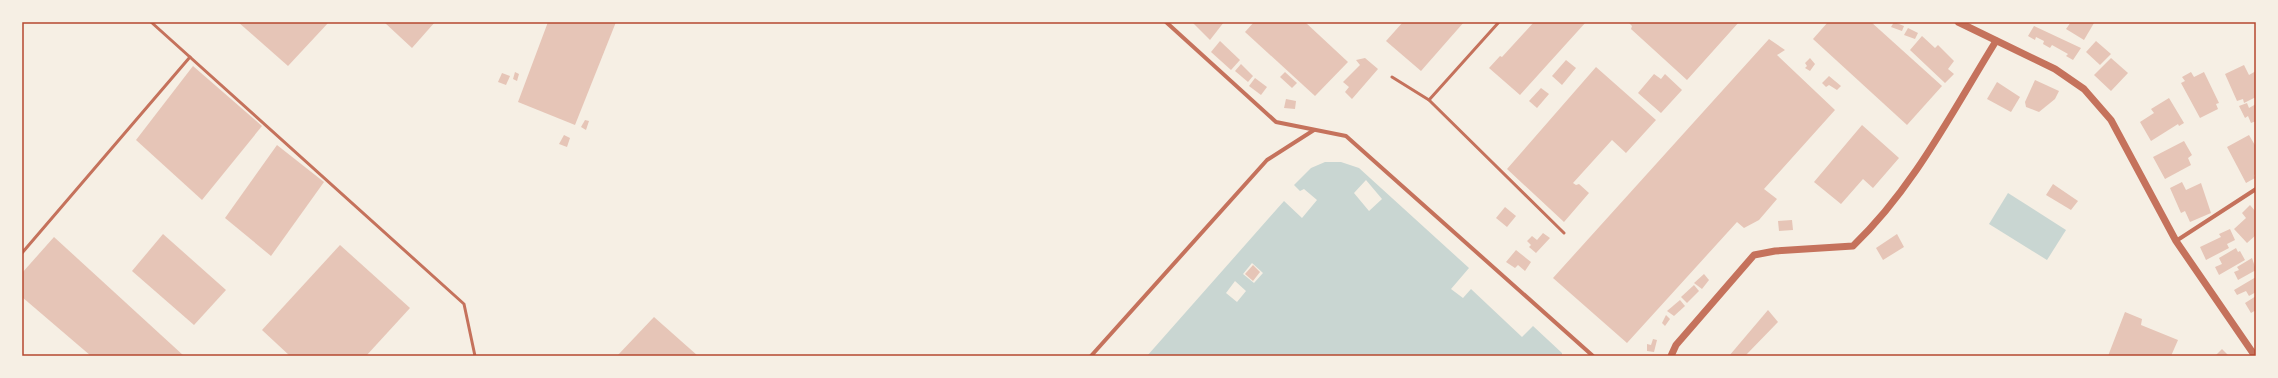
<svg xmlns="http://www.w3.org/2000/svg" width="2278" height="378" viewBox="0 0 2278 378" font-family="Ubuntu,sans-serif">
  <rect width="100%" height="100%" fill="#f6efe4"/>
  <!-- water -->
  <g fill="#c9d6d2" fill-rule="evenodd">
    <path d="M 1325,162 L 1341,162 L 1359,168 L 1469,268 L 1451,289 L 1463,298 L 1471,289 L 1522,337 L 1533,326 L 1562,353 L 1562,356 L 1147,356 L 1284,201 L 1302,218 L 1317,200 L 1304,189 L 1300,191 L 1294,185 L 1311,168 ZM 1366,180 L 1382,199 L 1369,211 L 1354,193 ZM 1252,263 L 1263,273 L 1254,283 L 1243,274 ZM 1235,281 L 1246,291 L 1237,302 L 1226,293 Z"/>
    <path d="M 2008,193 L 2066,230 L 2047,260 L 1989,224 Z"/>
  </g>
  <!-- building -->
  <g fill="#e6c5b7">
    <path d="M 238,22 L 329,22 L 288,66 Z"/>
    <path d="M 384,22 L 435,22 L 412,48 Z"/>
    <path d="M 548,22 L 616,22 L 575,125 L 518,102 Z"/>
    <path d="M 1192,22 L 1224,22 L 1210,40 Z"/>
    <path d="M 1254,22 L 1305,22 L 1348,62 L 1315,96 L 1245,32 Z"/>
    <path d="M 1403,22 L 1464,22 L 1421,71 L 1386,41 Z"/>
    <path d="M 1534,22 L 1586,22 L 1520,95 L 1489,68 L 1500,56 L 1502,57 Z"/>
    <path d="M 1628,22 L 1739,22 L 1687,80 L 1631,29 L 1632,26 Z"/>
    <path d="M 1828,22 L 1871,22 L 1942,86 L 1907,125 L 1813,39 Z"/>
    <path d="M 1894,22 L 1904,26 L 1902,31 L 1891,27 Z"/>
    <path d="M 2071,22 L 2093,22 L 2094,23 L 2084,40 L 2066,29 Z"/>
    <path d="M 2034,26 L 2081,48 L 2073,60 L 2066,56 L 2068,54 L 2052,45 L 2050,48 L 2043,44 L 2044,41 L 2036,37 L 2035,40 L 2028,36 Z"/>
    <path d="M 1908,28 L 1918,33 L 1915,39 L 1904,35 Z"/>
    <path d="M 1922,36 L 1935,48 L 1938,45 L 1954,61 L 1948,69 L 1954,74 L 1945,83 L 1910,50 Z"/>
    <path d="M 1769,39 L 1785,50 L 1777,55 L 1835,110 L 1764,189 L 1777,199 L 1759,220 L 1744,228 L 1737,222 L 1627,343 L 1553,278 Z"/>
    <path d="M 1220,41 L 1240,60 L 1231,70 L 1211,52 Z"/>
    <path d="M 2096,41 L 2111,54 L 2100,65 L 2086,52 Z"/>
    <path d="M 1365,58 L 1378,69 L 1352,99 L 1345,92 L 1349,87 L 1343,82 L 1360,65 L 1356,60 Z"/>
    <path d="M 1810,58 L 1815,64 L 1810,71 L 1805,68 L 1807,66 L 1805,63 Z"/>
    <path d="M 2111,58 L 2128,73 L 2111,91 L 2094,75 Z"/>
    <path d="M 1566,60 L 1576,68 L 1562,85 L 1552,76 Z"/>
    <path d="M 1241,64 L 1253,76 L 1248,82 L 1235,71 Z"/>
    <path d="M 2244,65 L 2249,75 L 2256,71 L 2256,97 L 2244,103 L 2243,99 L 2237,101 L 2225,74 Z"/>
    <path d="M 193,66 L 262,126 L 202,200 L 136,140 Z"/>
    <path d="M 1596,67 L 1656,120 L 1626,153 L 1612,140 L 1573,183 L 1576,185 L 1579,184 L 1589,193 L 1564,222 L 1507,169 Z"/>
    <path d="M 515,72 L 519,74 L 517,81 L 513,79 Z"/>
    <path d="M 1285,72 L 1297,83 L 1292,88 L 1280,77 Z"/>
    <path d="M 2191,72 L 2194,77 L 2204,72 L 2219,103 L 2216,104 L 2218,109 L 2200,118 L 2181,83 L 2185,81 L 2182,77 Z"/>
    <path d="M 502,73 L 510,76 L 506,85 L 498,82 Z"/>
    <path d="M 1654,74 L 1661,79 L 1665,74 L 1682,90 L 1661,113 L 1638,93 Z"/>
    <path d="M 1829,76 L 1841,86 L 1837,90 L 1829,85 L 1826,87 L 1822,83 Z"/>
    <path d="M 1255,78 L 1267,87 L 1261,95 L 1249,86 Z"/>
    <path d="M 2035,80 L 2059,91 L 2055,99 L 2039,112 L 2026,107 L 2025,102 Z"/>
    <path d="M 1997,82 L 2020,97 L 2011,112 L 1987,99 Z"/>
    <path d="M 1541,88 L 1549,94 L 1537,108 L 1529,101 Z"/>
    <path d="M 2169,98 L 2184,123 L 2179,126 L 2178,124 L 2151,141 L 2140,122 L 2154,113 L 2151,109 Z"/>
    <path d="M 1286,99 L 1296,101 L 1295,109 L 1284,108 Z"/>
    <path d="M 2247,103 L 2249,108 L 2256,104 L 2256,121 L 2251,123 L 2248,116 L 2245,118 L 2239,106 Z"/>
    <path d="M 585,120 L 589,121 L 586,130 L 581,127 Z"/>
    <path d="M 1862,125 L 1899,158 L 1873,188 L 1863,179 L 1841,204 L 1814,182 Z"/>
    <path d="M 564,135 L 570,138 L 567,147 L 559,144 Z"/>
    <path d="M 2249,135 L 2256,147 L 2256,174 L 2254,175 L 2255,178 L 2246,183 L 2227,147 Z"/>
    <path d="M 2184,141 L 2192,155 L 2188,158 L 2191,165 L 2165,179 L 2153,157 Z"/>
    <path d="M 277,145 L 324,182 L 271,256 L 225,218 Z"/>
    <path d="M 2182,182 L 2186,190 L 2201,183 L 2211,213 L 2190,222 L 2185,211 L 2181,213 L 2170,188 Z"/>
    <path d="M 2053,184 L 2078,201 L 2071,210 L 2046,195 Z"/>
    <path d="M 2250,205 L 2256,212 L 2256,235 L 2247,243 L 2234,229 L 2246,218 L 2242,213 Z"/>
    <path d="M 1505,207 L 1516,216 L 1507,227 L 1496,218 Z"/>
    <path d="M 1792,220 L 1793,230 L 1779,231 L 1778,221 Z"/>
    <path d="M 2230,229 L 2235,240 L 2227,244 L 2229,248 L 2206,260 L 2200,247 L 2221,237 L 2219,234 Z"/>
    <path d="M 1543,233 L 1550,238 L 1536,253 L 1529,247 L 1531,245 L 1527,241 L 1532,236 L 1537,240 Z"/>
    <path d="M 163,234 L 226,290 L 194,325 L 132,271 Z"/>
    <path d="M 1897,234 L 1904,247 L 1883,260 L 1876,248 Z"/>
    <path d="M 54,237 L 184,356 L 91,356 L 22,297 L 22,273 Z"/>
    <path d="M 340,245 L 410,308 L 366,356 L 290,356 L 262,330 Z"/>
    <path d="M 2236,248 L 2238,252 L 2240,251 L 2245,260 L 2219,275 L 2215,267 L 2222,264 L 2219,258 Z"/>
    <path d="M 1516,250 L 1531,262 L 1525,271 L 1518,265 L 1515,268 L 1506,262 Z"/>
    <path d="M 2252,258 L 2256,270 L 2238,280 L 2234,272 L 2239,270 L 2237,267 Z"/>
    <path d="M 1253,265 L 1260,272 L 1253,281 L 1245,274 Z"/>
    <path d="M 1704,274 L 1709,280 L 1702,289 L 1694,283 Z"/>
    <path d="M 2256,277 L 2256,292 L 2249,296 L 2246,291 L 2237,295 L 2234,290 Z"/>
    <path d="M 1694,285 L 1699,291 L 1687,303 L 1681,297 Z"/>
    <path d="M 2256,296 L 2256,310 L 2251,313 L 2245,303 Z"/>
    <path d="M 1680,300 L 1685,306 L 1674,316 L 1667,311 Z"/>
    <path d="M 1768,310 L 1778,322 L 1745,356 L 1729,356 Z"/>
    <path d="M 2125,312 L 2142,319 L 2141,325 L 2178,340 L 2171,356 L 2108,356 Z"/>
    <path d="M 1666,315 L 1670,319 L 1665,326 L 1662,323 Z"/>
    <path d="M 654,317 L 698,356 L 617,356 Z"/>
    <path d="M 1653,339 L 1657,340 L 1654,352 L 1647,351 L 1647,344 L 1651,345 Z"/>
    <path d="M 2222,349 L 2229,356 L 2215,356 Z"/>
  </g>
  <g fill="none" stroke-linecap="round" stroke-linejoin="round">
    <!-- service -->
    <g stroke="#c5725c" stroke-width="3">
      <path d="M 151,22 L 464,304 L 475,356"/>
      <path d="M 1392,77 L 1429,100 L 1564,233"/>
      <path d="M 1429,100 L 1499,22"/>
      <path d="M 22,253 L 190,57"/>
    </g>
    <!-- minor -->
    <g stroke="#c5725c" stroke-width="4">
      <path d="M 1166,22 L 1276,122 L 1346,136 L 1593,356"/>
      <path d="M 2176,241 L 2256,189"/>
      <path d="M 1091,356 L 1267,160 L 1314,130"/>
    </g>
    <!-- tertiary -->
    <g stroke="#c5725c" stroke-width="7">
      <path d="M 1958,22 L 2055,69 L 2084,89 L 2111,120 L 2176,241 L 2255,356"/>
      <path d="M 1671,356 L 1676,345 L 1754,255 L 1775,251 L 1853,246 C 1913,189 1952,112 1996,41"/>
    </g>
  </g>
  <!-- border -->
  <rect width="2278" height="378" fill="none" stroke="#f6efe4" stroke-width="46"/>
  <rect x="23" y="23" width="2232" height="332" fill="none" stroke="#b5482f" stroke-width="1.5"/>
</svg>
